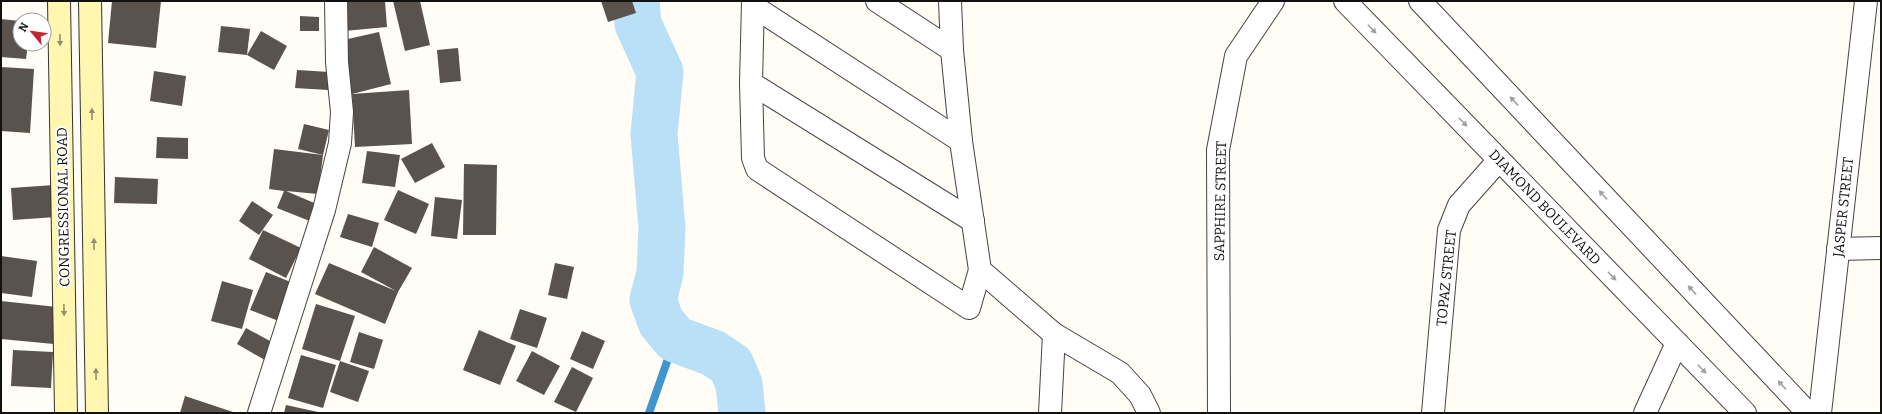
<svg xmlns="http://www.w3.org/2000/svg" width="1882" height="414" viewBox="0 0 1882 414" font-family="Bitter,serif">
  <rect width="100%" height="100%" fill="#fffdf5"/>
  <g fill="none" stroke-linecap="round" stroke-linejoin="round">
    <!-- stream -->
    <path stroke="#3f96cf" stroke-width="8" d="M 649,413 L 675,339"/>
    <!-- river -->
    <path stroke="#b9e0f7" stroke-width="47" d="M 636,1 L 638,24 L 660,72 L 654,134 L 662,228 L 660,273 L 653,300 L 661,322 L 675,339 L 713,353 L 731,365 L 739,384 L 742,413"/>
  </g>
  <!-- building -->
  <g fill="#5a524d">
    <path d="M 112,1 L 161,1 L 156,48 L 108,43 Z"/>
    <path d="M 342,1 L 385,1 L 387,27 L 344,31 Z"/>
    <path d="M 393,1 L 420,1 L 430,45 L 405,51 Z"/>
    <path d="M 601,1 L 632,1 L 636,13 L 608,22 Z"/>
    <path d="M 300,16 L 319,17 L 319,31 L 300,31 Z"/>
    <path d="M 1,19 L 20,21 L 20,44 L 28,44 L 26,59 L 1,57 Z"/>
    <path d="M 221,26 L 250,29 L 247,55 L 218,52 Z"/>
    <path d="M 261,31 L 287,46 L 274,70 L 247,55 Z"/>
    <path d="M 379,32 L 391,84 L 352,94 L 339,41 Z"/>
    <path d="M 458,48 L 461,81 L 440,83 L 437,50 Z"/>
    <path d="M 1,67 L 34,69 L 30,133 L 1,131 Z"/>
    <path d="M 297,70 L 330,72 L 328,90 L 295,88 Z"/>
    <path d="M 154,71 L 186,76 L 182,106 L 150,101 Z"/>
    <path d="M 409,90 L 412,144 L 355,147 L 352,94 Z"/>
    <path d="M 304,124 L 329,130 L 323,155 L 298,149 Z"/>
    <path d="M 157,137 L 188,138 L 188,159 L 156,158 Z"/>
    <path d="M 432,143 L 445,167 L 415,183 L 401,159 Z"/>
    <path d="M 274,149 L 323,155 L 318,194 L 286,191 L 319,205 L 312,222 L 277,208 L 284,191 L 269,189 Z"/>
    <path d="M 367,151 L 400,155 L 395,187 L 362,183 Z"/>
    <path d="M 464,164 L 497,165 L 496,235 L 463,235 Z"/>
    <path d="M 115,177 L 158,179 L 157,204 L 114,203 Z"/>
    <path d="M 54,185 L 56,217 L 13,220 L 11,188 Z"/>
    <path d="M 398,190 L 429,204 L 416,234 L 384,220 Z"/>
    <path d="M 435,197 L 462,200 L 457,239 L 431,236 Z"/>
    <path d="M 252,201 L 273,215 L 259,235 L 239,221 Z"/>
    <path d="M 348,214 L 379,223 L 372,247 L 340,237 Z"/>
    <path d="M 263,230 L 301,248 L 286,278 L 249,259 Z"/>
    <path d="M 374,247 L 412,268 L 398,292 L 385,324 L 315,294 L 329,263 L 396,291 L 361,272 Z"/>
    <path d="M 1,256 L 37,261 L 32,297 L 1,293 Z"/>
    <path d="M 555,263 L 574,267 L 567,299 L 548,295 Z"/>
    <path d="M 266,272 L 298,285 L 284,323 L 250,310 Z"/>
    <path d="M 222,281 L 253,290 L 242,329 L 211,321 Z"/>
    <path d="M 1,301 L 57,307 L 54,344 L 1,339 Z"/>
    <path d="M 316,304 L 355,316 L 340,361 L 302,349 Z"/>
    <path d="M 520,309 L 547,318 L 537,348 L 510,339 Z"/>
    <path d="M 246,328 L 279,346 L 270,363 L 237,344 Z"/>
    <path d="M 479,330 L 516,346 L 500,385 L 463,370 Z"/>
    <path d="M 582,331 L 605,341 L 593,369 L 570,359 Z"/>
    <path d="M 359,332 L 383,340 L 374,369 L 350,362 Z"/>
    <path d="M 13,350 L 53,352 L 51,388 L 11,386 Z"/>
    <path d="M 532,351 L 560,366 L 544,395 L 516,381 Z"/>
    <path d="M 301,355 L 336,365 L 323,408 L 288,398 Z"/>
    <path d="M 340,361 L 369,371 L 358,402 L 330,392 Z"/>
    <path d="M 572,367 L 593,378 L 576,412 L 554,402 Z"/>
    <path d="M 185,396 L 236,413 L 180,413 Z"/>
    <path d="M 286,405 L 318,412 L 318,413 L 284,413 Z"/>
  </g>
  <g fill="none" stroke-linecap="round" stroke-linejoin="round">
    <defs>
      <g id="minor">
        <path d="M 753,1 L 751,83 L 973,221"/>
        <path d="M 877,1 L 952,50"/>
        <path d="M 950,1 L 952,50 L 961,141 L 980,270 L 1054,334 L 1120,373 L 1140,395 L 1149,413"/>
        <path d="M 1345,1 L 1745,413"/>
        <path d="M 1420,1 L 1808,413"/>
        <path d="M 753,6 L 961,141"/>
        <path d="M 751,83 L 753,158 L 757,169 L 969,308 L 980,270"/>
        <path d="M 1838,249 L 1881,248"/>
        <path d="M 259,413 L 324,210 L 340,143 L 342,112 L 337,62 L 336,1"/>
        <path d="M 1050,413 L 1054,334"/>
        <path d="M 1219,413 L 1218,150 L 1236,56 L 1273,1"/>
        <path d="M 1433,413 L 1449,230 L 1459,205 L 1499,160"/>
        <path d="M 1645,413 L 1677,343"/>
        <path d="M 1820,413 L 1866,1"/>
      </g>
      <g id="secondary">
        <path d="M 59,1 L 66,413"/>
        <path d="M 90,1 L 97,413"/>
      </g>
    </defs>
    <!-- minor casing -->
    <use href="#minor" stroke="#444" stroke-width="24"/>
    <!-- secondary casing -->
    <use href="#secondary" stroke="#333" stroke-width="24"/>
    <!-- minor -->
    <use href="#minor" stroke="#fff" stroke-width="22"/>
    <!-- secondary -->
    <use href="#secondary" stroke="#fff6b0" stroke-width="22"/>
  </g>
  <!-- one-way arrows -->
  <defs><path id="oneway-solid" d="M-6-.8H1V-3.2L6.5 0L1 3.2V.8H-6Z"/></defs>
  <g fill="#a0a0a0">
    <use href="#oneway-solid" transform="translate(1372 29) rotate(46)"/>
    <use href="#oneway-solid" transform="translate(1514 101) rotate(-133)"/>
    <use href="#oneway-solid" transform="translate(1463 122) rotate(46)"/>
    <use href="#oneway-solid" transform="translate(1603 195) rotate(-133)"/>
    <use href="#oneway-solid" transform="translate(1612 276) rotate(46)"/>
    <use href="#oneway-solid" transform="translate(1692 290) rotate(-133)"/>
    <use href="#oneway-solid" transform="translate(1702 369) rotate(46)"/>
    <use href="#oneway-solid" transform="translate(1782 385) rotate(-133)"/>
  </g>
  <g fill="#948f68">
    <use href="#oneway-solid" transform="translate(60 40) rotate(89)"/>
    <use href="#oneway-solid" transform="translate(92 114) rotate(-91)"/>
    <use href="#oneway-solid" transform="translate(94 244) rotate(-91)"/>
    <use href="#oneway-solid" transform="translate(64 310) rotate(89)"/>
    <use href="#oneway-solid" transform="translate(96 374) rotate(-91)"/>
  </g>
  <g text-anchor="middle" stroke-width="4" stroke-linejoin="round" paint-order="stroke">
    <!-- street labels -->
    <g font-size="14" fill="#111" stroke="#fff">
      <text transform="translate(1220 201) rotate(-89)" y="5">SAPPHIRE STREET</text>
      <text transform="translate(63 207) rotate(-91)" y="5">CONGRESSIONAL ROAD</text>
      <text transform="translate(1545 207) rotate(46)" y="5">DIAMOND BOULEVARD</text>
      <text transform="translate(1843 207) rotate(-84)" y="5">JASPER STREET</text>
      <text transform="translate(1446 278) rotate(-84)" y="5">TOPAZ STREET</text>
    </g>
  </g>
  <!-- border -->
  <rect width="1882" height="414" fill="none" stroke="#111111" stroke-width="4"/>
  <!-- north arrow -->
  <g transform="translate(32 32) rotate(299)"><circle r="19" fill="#ffffff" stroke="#a0a0a0"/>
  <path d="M0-3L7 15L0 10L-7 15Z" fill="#c4262e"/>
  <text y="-6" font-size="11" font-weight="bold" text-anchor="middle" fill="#111111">N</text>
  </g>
</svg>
